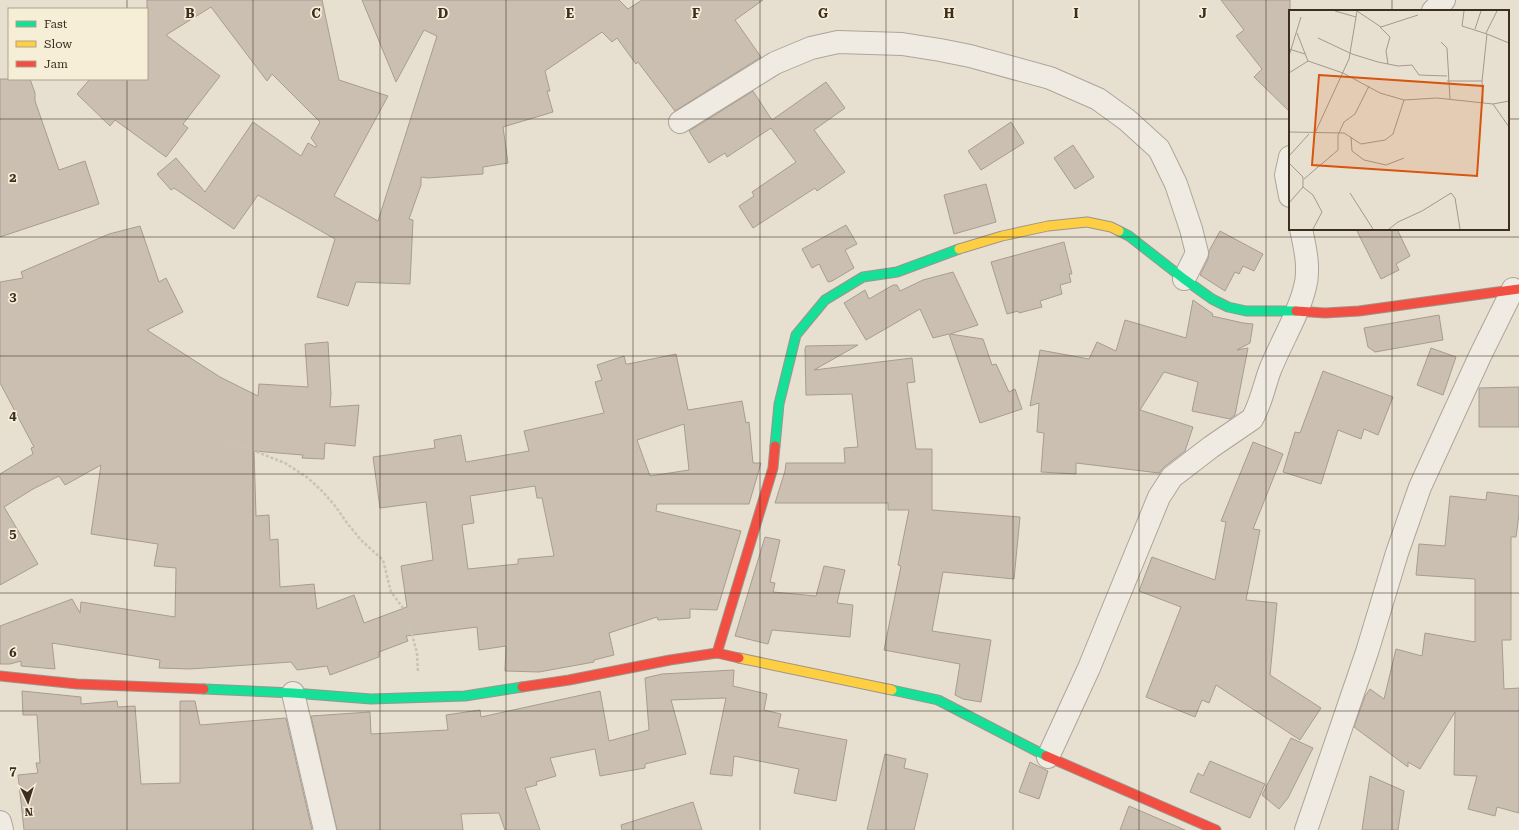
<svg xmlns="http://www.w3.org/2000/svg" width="1519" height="830" viewBox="0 0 1519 830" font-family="'Roboto Serif',serif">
  <rect width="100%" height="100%" fill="#e7e0d1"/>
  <!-- building -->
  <g fill="#cbbfb2" stroke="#a89c90" fill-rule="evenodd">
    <path d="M 147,0 L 322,0 L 339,80 L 388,96 L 334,196 L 378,221 L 437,36 L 424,30 L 396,82 L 362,0 L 619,0 L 628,9 L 642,0 L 763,0 L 735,20 L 761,57 L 675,111 L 638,62 L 636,64 L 617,38 L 612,42 L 602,32 L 545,71 L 550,91 L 547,91 L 553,112 L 503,127 L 508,163 L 483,167 L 483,174 L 428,178 L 421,177 L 421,185 L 409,219 L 413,220 L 410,284 L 356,282 L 348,306 L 317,297 L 335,239 L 258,195 L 234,229 L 174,188 L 171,190 L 157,174 L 176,158 L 205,192 L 253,122 L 301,156 L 308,143 L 315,147 L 317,146 L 311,138 L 320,122 L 272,74 L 267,81 L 211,7 L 166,35 L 220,76 L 183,124 L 188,128 L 166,157 L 115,120 L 110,126 L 77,94 L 90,79 L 147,79 Z"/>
    <path d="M 1221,0 L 1290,0 L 1290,112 L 1254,77 L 1262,69 L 1236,36 L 1244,30 Z"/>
    <path d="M 0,79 L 30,79 L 35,93 L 35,101 L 59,170 L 85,161 L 99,204 L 0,237 Z"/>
    <path d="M 826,82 L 845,108 L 814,130 L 845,172 L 817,191 L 815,188 L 753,228 L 739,206 L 754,196 L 752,192 L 796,162 L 771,128 L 727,157 L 725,153 L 709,163 L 689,131 L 753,91 L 772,120 Z"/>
    <path d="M 1011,122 L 1024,143 L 981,170 L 968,151 Z"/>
    <path d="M 1073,145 L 1094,177 L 1075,189 L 1054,158 Z"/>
    <path d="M 986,184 L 996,222 L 954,234 L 944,195 Z"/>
    <path d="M 846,225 L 857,244 L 845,250 L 854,268 L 832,281 L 828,282 L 819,264 L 812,268 L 802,249 Z"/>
    <path d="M 140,226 L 159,282 L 166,278 L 183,312 L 147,330 L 220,377 L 258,396 L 259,384 L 308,387 L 305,344 L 328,342 L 331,394 L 330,407 L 359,405 L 355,446 L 325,443 L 324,459 L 302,458 L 303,455 L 254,451 L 256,516 L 269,515 L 270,540 L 278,539 L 280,587 L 314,584 L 317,609 L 354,595 L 364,623 L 407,607 L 401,566 L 433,560 L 426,502 L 380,508 L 373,457 L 435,448 L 434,440 L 461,435 L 466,462 L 529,451 L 524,431 L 604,413 L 595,382 L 602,380 L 597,365 L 624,356 L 626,364 L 628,364 L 676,354 L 688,410 L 742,401 L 746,423 L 749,422 L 753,463 L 761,463 L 749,504 L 657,504 L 656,511 L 741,531 L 717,610 L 690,609 L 690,618 L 658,620 L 657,617 L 609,633 L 614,655 L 594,660 L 594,662 L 539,672 L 505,671 L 506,646 L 479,650 L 477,627 L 406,636 L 408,641 L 379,652 L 379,657 L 330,675 L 327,666 L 297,670 L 291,662 L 190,669 L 159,668 L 160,660 L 52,643 L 55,669 L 21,666 L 21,661 L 10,664 L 0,664 L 0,626 L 72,599 L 80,613 L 81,602 L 175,617 L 176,568 L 154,566 L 158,544 L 91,534 L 101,465 L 65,485 L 59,476 L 33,489 L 4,507 L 38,564 L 0,585 L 0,474 L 33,454 L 31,448 L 34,447 L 0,383 L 0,282 L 23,278 L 21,272 L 109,234 ZM 684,424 L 689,470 L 650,476 L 637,440 ZM 535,486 L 537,498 L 542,498 L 554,556 L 518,559 L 518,564 L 468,569 L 462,525 L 474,523 L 470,496 Z"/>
    <path d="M 1356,229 L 1397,229 L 1410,256 L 1396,264 L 1399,270 L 1381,279 Z"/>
    <path d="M 1220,231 L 1263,254 L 1254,271 L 1243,266 L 1239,274 L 1235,272 L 1225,291 L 1200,275 L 1208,259 L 1209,251 Z"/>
    <path d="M 1064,242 L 1072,274 L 1069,274 L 1071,282 L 1060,285 L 1062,294 L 1040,301 L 1042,307 L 1019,313 L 1018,311 L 1007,314 L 991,262 Z"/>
    <path d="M 953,272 L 978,325 L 950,334 L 983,339 L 992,365 L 996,364 L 1009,392 L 1015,389 L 1022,409 L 980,423 L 949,334 L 933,338 L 920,309 L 866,340 L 844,303 L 865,290 L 869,299 L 893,285 L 897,285 L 900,291 L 923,280 Z"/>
    <path d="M 1193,300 L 1213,314 L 1212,316 L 1243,323 L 1253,324 L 1250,343 L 1237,350 L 1248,348 L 1235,415 L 1230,419 L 1192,411 L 1198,382 L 1164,372 L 1140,410 L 1193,427 L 1185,451 L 1164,467 L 1159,473 L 1076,463 L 1076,474 L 1041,472 L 1044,433 L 1037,432 L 1039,403 L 1030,406 L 1040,350 L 1089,359 L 1097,342 L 1116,351 L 1125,320 L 1186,338 Z"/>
    <path d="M 1439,315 L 1443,340 L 1375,352 L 1368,347 L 1364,328 Z"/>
    <path d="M 858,345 L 814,370 L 912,358 L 915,382 L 907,383 L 916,449 L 932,449 L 932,510 L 1020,517 L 1014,579 L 943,572 L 932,631 L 991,640 L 981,702 L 963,699 L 955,695 L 960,664 L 884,650 L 901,566 L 898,565 L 909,510 L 888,510 L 888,503 L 775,503 L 785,471 L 786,463 L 845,463 L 844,448 L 858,447 L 852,394 L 806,395 L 805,349 L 806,346 Z"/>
    <path d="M 1431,348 L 1456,357 L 1443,395 L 1417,385 Z"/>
    <path d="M 1323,371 L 1393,397 L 1378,435 L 1364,429 L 1361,439 L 1338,430 L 1321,484 L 1283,472 L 1295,432 L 1300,433 Z"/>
    <path d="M 1519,387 L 1519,427 L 1479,427 L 1479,388 Z"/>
    <path d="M 1253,442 L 1283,454 L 1253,529 L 1260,530 L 1246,600 L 1277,603 L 1270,675 L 1321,708 L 1300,740 L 1216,685 L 1209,703 L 1202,700 L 1195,717 L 1146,697 L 1181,607 L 1139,591 L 1152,557 L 1215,580 L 1226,522 L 1221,521 Z"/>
    <path d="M 1487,492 L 1519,496 L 1519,514 L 1516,537 L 1511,537 L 1511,640 L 1502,640 L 1504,689 L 1519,688 L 1519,813 L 1497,807 L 1495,816 L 1468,809 L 1477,776 L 1454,775 L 1455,712 L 1420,769 L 1408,762 L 1408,767 L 1354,727 L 1365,696 L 1370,689 L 1384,699 L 1396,649 L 1422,656 L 1425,633 L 1475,642 L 1475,579 L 1416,575 L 1419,544 L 1445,546 L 1450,496 L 1486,500 Z"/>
    <path d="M 765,537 L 780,540 L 770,582 L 775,583 L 773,592 L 816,596 L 824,566 L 845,570 L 837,603 L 853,605 L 850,637 L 772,630 L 768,644 L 735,636 Z"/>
    <path d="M 734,670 L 733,686 L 767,694 L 764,710 L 781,714 L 778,727 L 847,740 L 836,801 L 794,793 L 799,769 L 734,756 L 732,776 L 710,774 L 726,698 L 671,700 L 686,754 L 645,764 L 645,768 L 600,776 L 595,749 L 550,758 L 556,776 L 536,782 L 537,785 L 525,788 L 540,830 L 505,830 L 499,813 L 461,814 L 463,830 L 337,830 L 311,716 L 370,712 L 371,734 L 448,730 L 446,715 L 480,710 L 481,717 L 600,691 L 609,741 L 649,730 L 645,678 L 662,674 Z"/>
    <path d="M 22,691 L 81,697 L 81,704 L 117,701 L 118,707 L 135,706 L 141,784 L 180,783 L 180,701 L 195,701 L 200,725 L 286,718 L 312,830 L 24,830 L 18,775 L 38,773 L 36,763 L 40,763 L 37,715 L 23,715 Z"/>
    <path d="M 1291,738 L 1313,748 L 1288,798 L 1279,809 L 1262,795 Z"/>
    <path d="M 885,754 L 906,759 L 904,768 L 928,774 L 914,830 L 867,830 Z"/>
    <path d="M 1210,761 L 1265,784 L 1250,818 L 1190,792 L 1198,773 L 1203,776 Z"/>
    <path d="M 1030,762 L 1048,771 L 1039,799 L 1019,792 Z"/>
    <path d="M 1370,776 L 1404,791 L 1398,830 L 1362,830 Z"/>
    <path d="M 693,802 L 702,830 L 622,830 L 621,825 Z"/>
    <path d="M 1129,806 L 1185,830 L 1120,830 Z"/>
  </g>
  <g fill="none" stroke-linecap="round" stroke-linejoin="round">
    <defs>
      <g id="street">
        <path d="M 1433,11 L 1444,0"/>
        <path d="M 680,122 L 775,63 L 811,48 L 838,42 L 902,44 L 940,50 L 970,56 L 1050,78 L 1098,99 L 1127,120 L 1159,149 L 1176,184 L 1191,229 L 1197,253 L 1184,279"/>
        <path d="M 1290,157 L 1286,175 L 1290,196"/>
        <path d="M 293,693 L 325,830"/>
        <path d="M 1048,757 L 1089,668 L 1159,497 L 1172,477 L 1211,447 L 1252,419 C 1261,404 1264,386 1270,370 C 1281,342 1298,316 1305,287 C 1310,269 1305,247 1301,229"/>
        <path d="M 0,822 L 2,830"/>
        <path d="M 1306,830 L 1367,652 L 1397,553 L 1420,487 L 1480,356 L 1513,289"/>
      </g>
      <g id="fast">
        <path d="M 1119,231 L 1129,236 L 1184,279 L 1212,299 L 1228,307 L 1246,311 L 1296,311"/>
        <path d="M 775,446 L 779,404 L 796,335 L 825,300 L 863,277 L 897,272 L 959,249"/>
        <path d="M 204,689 L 293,693 L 371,699 L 465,696 L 522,687"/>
        <path d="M 892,690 L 938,700 L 1046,756"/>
      </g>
      <g id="slow">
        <path d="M 959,249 L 1002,236 L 1048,226 L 1087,222 L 1111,227 L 1119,231"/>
        <path d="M 739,658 L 892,690"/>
      </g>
      <g id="jam">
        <path d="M 1296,311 L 1325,313 L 1359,311 L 1519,289"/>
        <path d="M 717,653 L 773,468 L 775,446"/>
        <path d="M 0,676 L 77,684 L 204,689"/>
        <path d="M 522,687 L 569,680 L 670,660 L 717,653 L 739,658"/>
        <path d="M 1046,756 L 1216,830"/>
      </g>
    </defs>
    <!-- street casing -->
    <use href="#street" stroke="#ada599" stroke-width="24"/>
    <!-- fast casing -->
    <use href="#fast" stroke="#9c958a" stroke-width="11"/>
    <!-- slow casing -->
    <use href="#slow" stroke="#9c958a" stroke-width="11"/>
    <!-- jam casing -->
    <use href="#jam" stroke="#9c958a" stroke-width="11"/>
    <!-- path -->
    <path stroke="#c8c2b9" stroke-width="2.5" stroke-dasharray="3 2" stroke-linecap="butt" d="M 224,439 L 285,463 L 308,478 L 323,492 L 336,507 L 347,523 L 361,540 L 383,560 L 391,592 L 406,612 L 417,653 L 418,673"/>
    <!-- street -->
    <use href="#street" stroke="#efebe3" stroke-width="22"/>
    <!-- fast -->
    <use href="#fast" stroke="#16e098" stroke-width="9"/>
    <!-- slow -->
    <use href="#slow" stroke="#ffcf43" stroke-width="9"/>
    <!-- jam -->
    <use href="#jam" stroke="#f24e42" stroke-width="9"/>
  </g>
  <!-- grid -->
  <path fill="none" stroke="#3d2e20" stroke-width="1" stroke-opacity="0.55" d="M 127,0 L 127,9M 253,0 L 253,830M 380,0 L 380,830M 506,0 L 506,830M 633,0 L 633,830M 760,0 L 760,830M 886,0 L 886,830M 1013,0 L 1013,830M 1139,0 L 1139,830M 1266,0 L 1266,830M 1392,0 L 1392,11M 127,79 L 127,830M 0,119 L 1290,119M 1508,119 L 1519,119M 1392,229 L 1392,830M 0,237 L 1519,237M 0,356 L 1519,356M 0,474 L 1519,474M 0,593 L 1519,593M 0,711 L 1519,711"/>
  <!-- overview -->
  <g transform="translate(1289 10)">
    <rect width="220" height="220" fill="#e7e0d1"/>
    <path fill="none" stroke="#a3998a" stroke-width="1" d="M 46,1 L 67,7M 68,1 L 92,17 L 129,5M 175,1 L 173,16 L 198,24 L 193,71 L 194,93M 91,17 L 101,27 L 97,41 L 99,54M 186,19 L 192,1M 8,23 L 19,51M 197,23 L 208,1M 198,24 L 220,33M 29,28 L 63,44 L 89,52 L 109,56 L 123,55 L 130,65 L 158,66M 152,32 L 158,38 L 161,89M 0,39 L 16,44M 0,46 L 12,7M 0,63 L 19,51 L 22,52 L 54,63 L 91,83 L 115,90 L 148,88 L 204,94 L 220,91M 158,71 L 193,71M 204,94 L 220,117M 0,122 L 55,123 L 72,134 L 96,130 L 104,124 L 115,90M 26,123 L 60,49 L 68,1M 62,127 L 63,141 L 75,150 L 97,155 L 115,148M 0,146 L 20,124M 0,153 L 14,167 L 14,177 L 24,185 L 33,202 L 24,219M 15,169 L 49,140 L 49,125 L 55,112 L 66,104 L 80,76M 61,183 L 84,219M 0,193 L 14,177M 100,219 L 109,212 L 133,201 L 162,183 L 166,188 L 171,219"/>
    <path fill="#d7550e" fill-opacity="0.15" stroke="#d7550e" stroke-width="2" d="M 30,65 L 194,76 L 188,166 L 23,155 Z"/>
    <rect width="220" height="220" fill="none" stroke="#3d2e20" stroke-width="2"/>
  </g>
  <g font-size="13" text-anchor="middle" font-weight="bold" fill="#3d2e20" stroke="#f7eed8" stroke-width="3.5" stroke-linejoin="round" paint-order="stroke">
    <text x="190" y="18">B</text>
    <text x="316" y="18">C</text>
    <text x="443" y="18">D</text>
    <text x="570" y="18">E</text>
    <text x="696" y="18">F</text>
    <text x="823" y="18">G</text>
    <text x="949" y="18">H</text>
    <text x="1076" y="18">I</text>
    <text x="1203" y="18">J</text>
    <text x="13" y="182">2</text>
    <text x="13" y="301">3</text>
    <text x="13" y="420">4</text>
    <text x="13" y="538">5</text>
    <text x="13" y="657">6</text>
    <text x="13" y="775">7</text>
  </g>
  <!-- legend -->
  <rect x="8" y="8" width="140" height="72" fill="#f7eed8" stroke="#ada18e"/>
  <rect x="16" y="21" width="20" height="6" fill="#16e098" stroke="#ada18e"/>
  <text x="44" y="28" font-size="12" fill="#3d2e20">Fast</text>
  <rect x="16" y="41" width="20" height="6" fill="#ffcf43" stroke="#ada18e"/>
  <text x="44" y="48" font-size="12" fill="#3d2e20">Slow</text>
  <rect x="16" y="61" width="20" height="6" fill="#f24e42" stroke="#ada18e"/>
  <text x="44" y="68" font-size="12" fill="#3d2e20">Jam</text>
  <!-- north arrow -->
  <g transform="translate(28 802) rotate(176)" stroke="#f7eed8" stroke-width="3" paint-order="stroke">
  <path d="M0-3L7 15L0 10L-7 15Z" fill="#3d2e20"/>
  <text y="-6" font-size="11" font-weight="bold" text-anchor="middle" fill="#3d2e20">N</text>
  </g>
</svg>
